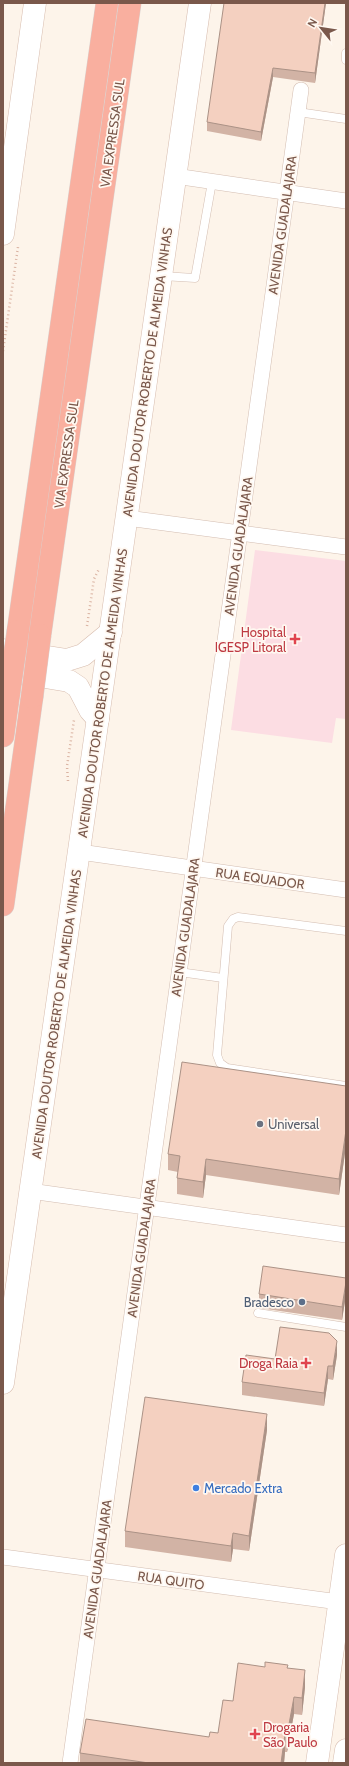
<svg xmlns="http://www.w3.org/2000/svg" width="349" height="1766" viewBox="0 0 349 1766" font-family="Cabin,sans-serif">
  <rect width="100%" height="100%" fill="#fdf4ea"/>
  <!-- medical -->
  <path fill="#fcdde3" d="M 255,550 L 346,561 L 346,719 L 336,718 L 332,743 L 231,730 Z"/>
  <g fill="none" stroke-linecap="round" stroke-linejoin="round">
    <defs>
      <g id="lane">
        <path d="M 346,53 L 346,60"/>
        <path d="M 298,112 L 346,119"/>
        <path d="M 162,276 L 195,278 L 212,182"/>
        <path d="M 346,931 L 238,917 L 233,919 L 228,926 L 217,1055 L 220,1063 L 227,1068 L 346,1086"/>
        <path d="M 179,972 L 223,978"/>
        <path d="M 258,1313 L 346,1327"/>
      </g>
      <g id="street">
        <path d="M 175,176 L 346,201"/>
        <path d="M 127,518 L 346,547"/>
        <path d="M 80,852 L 346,890"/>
        <path d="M 30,1191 L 346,1235"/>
        <path d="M 3,1557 L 339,1602"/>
        <path d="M 70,1763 L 301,90"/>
      </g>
      <g id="secondary">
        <path d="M 3,234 L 35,3"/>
        <path d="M 3,650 L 67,660 L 83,655 L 111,632"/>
        <path d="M 3,670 L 69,681 L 78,687 L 90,710 L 98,719"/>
        <path d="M 3,1383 L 200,3"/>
        <path d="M 317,1763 L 346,1555"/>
        <path d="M 344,1763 L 346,1750"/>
      </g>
      <g id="highway">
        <path d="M 18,631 L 107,3"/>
        <path d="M 40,635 L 130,3"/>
        <path d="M 3,736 L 9,693"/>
        <path d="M 3,905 L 32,697"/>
      </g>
    </defs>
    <!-- lane casing -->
    <use href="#lane" stroke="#d3bdb1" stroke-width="9"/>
    <!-- street casing -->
    <use href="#street" stroke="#d3bdb1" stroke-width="16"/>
    <!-- secondary casing -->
    <use href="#secondary" stroke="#d7bcae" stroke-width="23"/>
    <!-- highway casing -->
    <use href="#highway" stroke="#dad0cd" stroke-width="23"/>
    <!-- path -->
    <g stroke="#dab3a2" stroke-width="2.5" stroke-dasharray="1 3" stroke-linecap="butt">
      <path d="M 3,351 L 18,247"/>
      <path d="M 87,626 L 94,579 L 99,569"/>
      <path d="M 68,781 L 67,766 L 74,720"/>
    </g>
    <!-- lane -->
    <use href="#lane" stroke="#fff" stroke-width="8"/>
    <!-- street -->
    <use href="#street" stroke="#fff" stroke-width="15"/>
    <!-- secondary -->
    <use href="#secondary" stroke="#fff" stroke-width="22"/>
    <!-- highway -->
    <use href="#highway" stroke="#f9af9f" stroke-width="22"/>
    <defs>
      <g id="highway-bridge">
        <path d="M 9,693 L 18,631"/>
        <path d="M 32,697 L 40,635"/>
      </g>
    </defs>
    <!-- highway-bridge casing -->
    <use href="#highway-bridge" stroke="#dad0cd" stroke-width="23" stroke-linecap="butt"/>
    <!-- highway-bridge -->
    <use href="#highway-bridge" stroke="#f9af9f" stroke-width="22"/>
  </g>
  <!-- wall -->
  <g fill="#d2b3a5">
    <path d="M 326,3 L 315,83 L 273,77 L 261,141 L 207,131 L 207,122 Z"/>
    <path d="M 346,1086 L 346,1146 L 339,1195 L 206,1175 L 203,1198 L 177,1194 L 177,1178 L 178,1172 L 168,1170 L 168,1154 Z"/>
    <path d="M 346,1278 L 346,1295 L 342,1320 L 259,1308 L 259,1294 Z"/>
    <path d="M 337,1355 L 333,1380 L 328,1379 L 324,1406 L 242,1395 L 242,1382 Z"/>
    <path d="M 267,1430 L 249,1551 L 233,1549 L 231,1562 L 125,1547 L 125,1531 Z"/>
    <path d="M 265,1667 L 288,1668 L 305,1687 L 302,1715 L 294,1714 L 287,1752 L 285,1752 L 284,1763 L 80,1763 L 80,1753 L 209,1737 L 218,1733 L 233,1701 Z"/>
  </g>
  <!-- shaded-wall -->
  <g fill="#ab9286">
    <path d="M 325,3 L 326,3 L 315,83 L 315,73 Z"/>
    <path d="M 273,68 L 273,77 L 261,141 L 261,132 Z"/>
    <path d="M 346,1130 L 346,1146 L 339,1195 L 339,1179 Z"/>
    <path d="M 206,1159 L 206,1175 L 203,1198 L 203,1182 Z"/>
    <path d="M 346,1282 L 346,1295 L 342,1320 L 342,1307 Z"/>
    <path d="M 337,1341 L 337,1355 L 333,1380 L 333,1366 Z"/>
    <path d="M 328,1366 L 328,1379 L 324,1406 L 324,1393 Z"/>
    <path d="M 267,1414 L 267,1430 L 249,1551 L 249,1536 Z"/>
    <path d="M 233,1533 L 233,1549 L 231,1562 L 231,1546 Z"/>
    <path d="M 305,1670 L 305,1687 L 302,1715 L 302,1698 Z"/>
    <path d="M 294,1697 L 294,1714 L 287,1752 L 287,1735 Z"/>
    <path d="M 285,1734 L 285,1752 L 284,1763 L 281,1763 Z"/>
  </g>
  <!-- building -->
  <g fill="#f4d0c0" stroke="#ab9286">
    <path d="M 224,3 L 325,3 L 315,73 L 273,68 L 261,132 L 207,122 Z"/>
    <path d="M 182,1062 L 346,1086 L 346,1130 L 339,1179 L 206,1159 L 203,1182 L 177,1178 L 180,1156 L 168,1154 Z"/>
    <path d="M 263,1266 L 346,1278 L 346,1282 L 342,1307 L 259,1294 Z"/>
    <path d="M 280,1327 L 329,1333 L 337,1341 L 333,1366 L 328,1366 L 324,1393 L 242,1382 L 246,1355 L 275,1359 Z"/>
    <path d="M 145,1397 L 267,1414 L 249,1536 L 233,1533 L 231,1546 L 125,1531 Z"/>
    <path d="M 265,1662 L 288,1665 L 287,1668 L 305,1670 L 302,1698 L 294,1697 L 287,1735 L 285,1734 L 281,1763 L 149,1763 L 80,1753 L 86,1719 L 209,1737 L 210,1732 L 218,1733 L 223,1700 L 233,1701 L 238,1663 L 265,1667 Z"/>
  </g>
  <!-- markers -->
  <g fill="#e0444e" stroke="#fff8f1" stroke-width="1.5">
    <path d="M293 633h4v4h4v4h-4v4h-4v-4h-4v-4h4z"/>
    <path d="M304 1357h4v4h4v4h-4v4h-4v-4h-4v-4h4z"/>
    <path d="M253 1728h4v4h4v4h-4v4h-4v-4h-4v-4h4z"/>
  </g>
  <circle fill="#6b7280" stroke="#fff8f1" stroke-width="1.5" cx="260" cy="1124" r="4"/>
  <circle fill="#5c6f8a" stroke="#fff8f1" stroke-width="1.5" cx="302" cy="1302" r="4"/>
  <circle fill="#3f7fe0" stroke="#fff8f1" stroke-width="1.5" cx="196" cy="1488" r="4"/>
  <g text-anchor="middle" stroke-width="3.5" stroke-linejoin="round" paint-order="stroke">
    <!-- street labels -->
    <g font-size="13" fill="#7a584b" stroke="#fff8f1">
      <text transform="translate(112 133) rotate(-82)" y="5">VIA EXPRESSA SUL</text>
      <text transform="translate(282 225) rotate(-82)" y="5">AVENIDA GUADALAJARA</text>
      <text transform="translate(147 372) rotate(-82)" y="5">AVENIDA DOUTOR ROBERTO DE ALMEIDA VINHAS</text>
      <text transform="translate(66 454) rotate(-82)" y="5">VIA EXPRESSA SUL</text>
      <text transform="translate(238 546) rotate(-82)" y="5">AVENIDA GUADALAJARA</text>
      <text transform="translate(102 693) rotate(-82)" y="5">AVENIDA DOUTOR ROBERTO DE ALMEIDA VINHAS</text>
      <text transform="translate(260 878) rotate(8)" y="5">RUA EQUADOR</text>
      <text transform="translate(185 927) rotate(-82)" y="5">AVENIDA GUADALAJARA</text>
      <text transform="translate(56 1014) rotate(-82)" y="5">AVENIDA DOUTOR ROBERTO DE ALMEIDA VINHAS</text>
      <text transform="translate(141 1248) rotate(-82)" y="5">AVENIDA GUADALAJARA</text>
      <text transform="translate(97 1569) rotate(-82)" y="5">AVENIDA GUADALAJARA</text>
      <text transform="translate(171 1580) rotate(8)" y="5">RUA QUITO</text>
    </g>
    <!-- health labels -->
    <g font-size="13" fill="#be3a42" stroke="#fff8f1" text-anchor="end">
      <text x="286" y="637">Hospital<tspan x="286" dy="15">IGESP Litoral</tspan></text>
      <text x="298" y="1368">Droga Raia</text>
      <text x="263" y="1732" text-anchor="start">Drogaria<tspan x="263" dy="15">São Paulo</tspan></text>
    </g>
    <!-- worship labels -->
    <g font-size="13" fill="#5b616d" stroke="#fff8f1" text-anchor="start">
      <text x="268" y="1129">Universal</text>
    </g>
    <!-- service labels -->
    <g font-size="13" fill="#4e5e75" stroke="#fff8f1" text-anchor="end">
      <text x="294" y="1307">Bradesco</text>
    </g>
    <!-- shop labels -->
    <g font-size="13" fill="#366cbe" stroke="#fff8f1" text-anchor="start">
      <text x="204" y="1493">Mercado Extra</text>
    </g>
  </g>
  <!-- border -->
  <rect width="349" height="1766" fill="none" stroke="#7a584b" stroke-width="8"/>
  <!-- north arrow -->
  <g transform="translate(321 28) rotate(300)" stroke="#fff8f1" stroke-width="3" paint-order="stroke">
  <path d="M0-3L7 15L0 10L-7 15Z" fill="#7a584b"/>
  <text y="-6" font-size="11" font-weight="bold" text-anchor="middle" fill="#7a584b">N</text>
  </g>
</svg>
